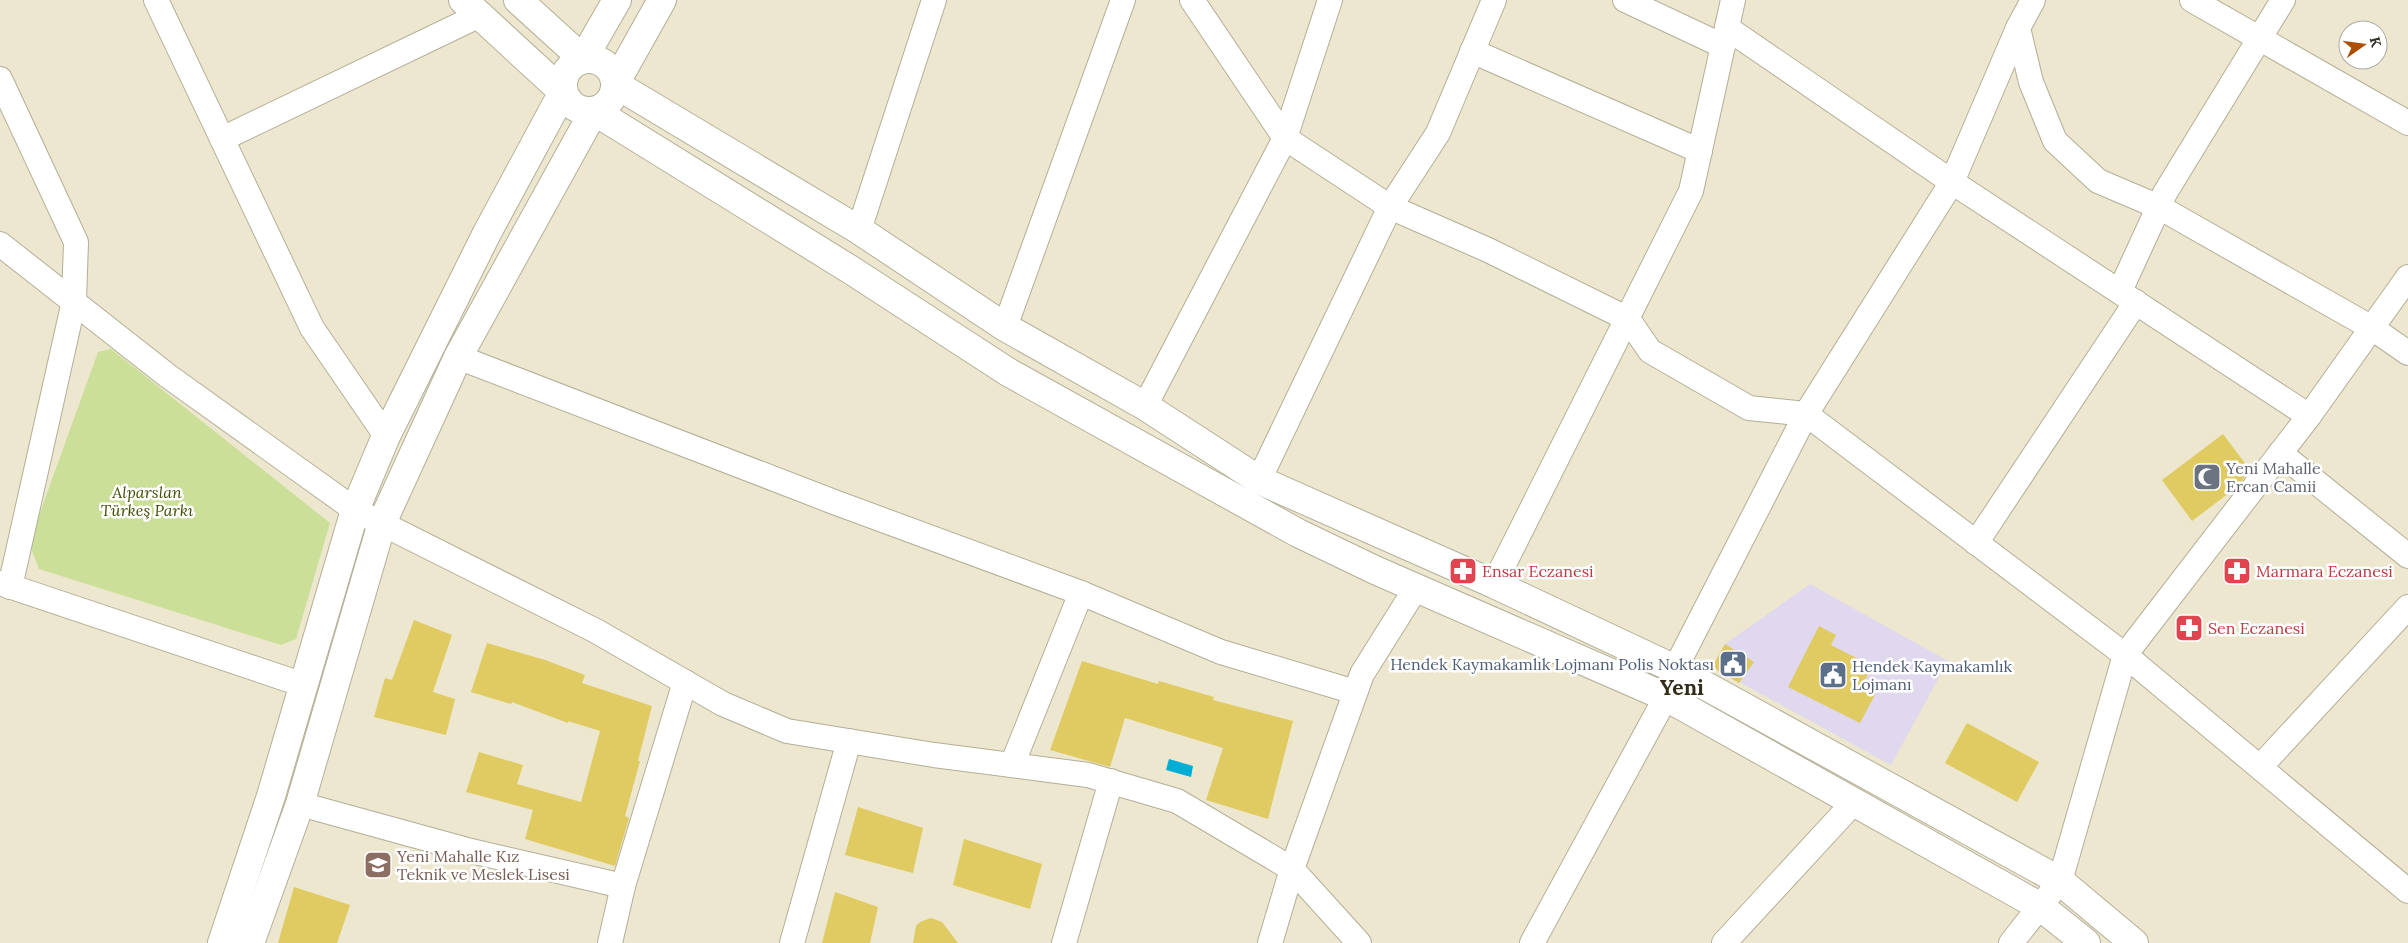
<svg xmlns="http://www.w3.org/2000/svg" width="2408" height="943" viewBox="0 0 2408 943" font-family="Lora,serif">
  <rect width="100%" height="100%" fill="#ece7ce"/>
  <!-- commercial -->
  <path fill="#e0d8ee" d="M 1810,584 L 1948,661 L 1891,765 L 1712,667 L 1725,644 Z"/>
  <!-- green -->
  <path fill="#cbdf99" d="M 111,349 L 330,523 L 296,639 L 281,645 L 39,569 L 29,543 L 98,352 Z"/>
  <!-- water -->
  <path fill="#00add5" d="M 1169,759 L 1193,766 L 1191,777 L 1166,770 Z"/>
  <!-- building -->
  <g fill="#e0cb62">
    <path d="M 2223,434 L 2250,470 L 2237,487 L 2192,521 L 2162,480 Z"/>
    <path d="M 414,620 L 452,635 L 433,692 L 455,699 L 446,735 L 374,717 L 385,678 L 392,680 Z"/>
    <path d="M 1819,626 L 1836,635 L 1831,645 L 1872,666 L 1863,684 L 1877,691 L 1860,723 L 1788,687 Z"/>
    <path d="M 487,643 L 545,660 L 585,675 L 582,683 L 652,706 L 638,761 L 640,761 L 625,816 L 629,818 L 615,866 L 525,839 L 533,810 L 466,792 L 479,752 L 523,765 L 517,784 L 581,802 L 600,731 L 568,721 L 568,723 L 512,702 L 511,704 L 471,692 Z"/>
    <path d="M 1725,644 L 1754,662 L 1739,683 L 1712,667 Z"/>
    <path d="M 1082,661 L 1158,684 L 1159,681 L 1214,697 L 1213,700 L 1293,721 L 1268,819 L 1206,800 L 1223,748 L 1125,718 L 1110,767 L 1050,750 Z"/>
    <path d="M 1967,723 L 2039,762 L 2017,802 L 1945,763 Z"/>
    <path d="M 858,807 L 923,828 L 913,873 L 845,855 Z"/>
    <path d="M 964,839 L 1042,864 L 1030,909 L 953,885 Z"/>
    <path d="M 294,887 L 350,905 L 337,943 L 278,943 Z"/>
    <path d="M 835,892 L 878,907 L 870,943 L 822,943 Z"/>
    <path d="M 931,918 L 942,922 L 958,943 L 913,943 L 916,926 L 920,922 Z"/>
  </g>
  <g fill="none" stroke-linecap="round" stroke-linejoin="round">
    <defs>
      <g id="minor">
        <path d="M 156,0 L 312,328 L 386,436"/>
        <path d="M 1192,0 L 1285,138 L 1390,207 L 1488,250 L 1628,319 L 1650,351 L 1749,408 L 1806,414 L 2125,655 L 2408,891"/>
        <path d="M 1625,0 L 1723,46"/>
        <path d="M 2192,0 L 2408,123"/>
        <path d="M 1727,28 L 1952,182 L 2309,416"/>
        <path d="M 2018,28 L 2031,82 L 2055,141 L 2098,181 L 2159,207 L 2372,328 L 2408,353"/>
        <path d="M 1472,51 L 1700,151"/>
        <path d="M 0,79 L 76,242 L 74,301 L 10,587"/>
        <path d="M 222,139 L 480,15"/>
        <path d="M 859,230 L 934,0"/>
        <path d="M 0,244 L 168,376 L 355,510 L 596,631 L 723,704 L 787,731 L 934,755 L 1088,775 L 1177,801 L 1292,869 L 1359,943"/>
        <path d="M 2120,291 L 2165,193 L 2283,0"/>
        <path d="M 1005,327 L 1123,0"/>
        <path d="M 458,357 L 834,502 L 1081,593 L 1221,652 L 1355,692"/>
        <path d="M 1145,406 L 1285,138 L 1330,0"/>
        <path d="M 2280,453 L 2408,556"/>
        <path d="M 1259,480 L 1390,207 L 1438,133 L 1494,0"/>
        <path d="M 1976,543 L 2136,302"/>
        <path d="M 0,583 L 304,685"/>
        <path d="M 1494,584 L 1691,191 L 1733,0"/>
        <path d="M 1012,765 L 1081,593"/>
        <path d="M 2260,767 L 2408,607"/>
        <path d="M 300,804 L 471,851 L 623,886 L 685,682"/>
        <path d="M 610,943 L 623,886"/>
        <path d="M 792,943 L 849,741"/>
        <path d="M 1064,943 L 1111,781"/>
        <path d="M 1270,943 L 1292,869 L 1362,674 L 1416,588"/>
        <path d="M 1532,943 L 1666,697 L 1675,669 L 1806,414 L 1952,182 L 2018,28 L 2033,0"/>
        <path d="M 1724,943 L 1855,801"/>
        <path d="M 2011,943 L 2060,881 L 2125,655 L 2309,416 L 2408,277"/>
      </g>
      <g id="major">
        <path d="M 518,0 L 583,59 L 617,0"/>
        <path d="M 662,0 L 615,84 L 859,230 L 1005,327 L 1145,406 L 1259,480 L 1494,584 L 1675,669 L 2060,881 L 2134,943"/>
        <circle cx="589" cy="85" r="26"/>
        <path d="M 222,943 L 271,796 L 355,510 L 386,436 L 487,233 L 563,92 L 463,0"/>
        <path d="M 250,943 L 300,804 L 382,523 L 458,357 L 594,111 L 851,270 L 1008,372 L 1298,533 L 1375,570 L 1666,697 L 2041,907 L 2086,943"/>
      </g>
    </defs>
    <!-- minor casing -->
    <use href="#minor" stroke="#b3af97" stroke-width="26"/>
    <!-- major casing -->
    <use href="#major" stroke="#b3af97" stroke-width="30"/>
    <!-- minor -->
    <use href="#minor" stroke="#fff" stroke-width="24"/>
    <!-- major -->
    <use href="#major" stroke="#fff" stroke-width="28"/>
  </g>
  <!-- icons -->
  <defs>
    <symbol id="mosque-square" viewBox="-11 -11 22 22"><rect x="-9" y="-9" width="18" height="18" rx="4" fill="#6b7280" stroke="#fff"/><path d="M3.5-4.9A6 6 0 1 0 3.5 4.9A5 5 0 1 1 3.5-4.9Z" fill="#fff"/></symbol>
    <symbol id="pharmacy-square" viewBox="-11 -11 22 22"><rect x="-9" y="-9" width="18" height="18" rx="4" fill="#e0444e" stroke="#fff"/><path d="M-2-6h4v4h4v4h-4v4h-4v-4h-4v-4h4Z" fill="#fff"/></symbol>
    <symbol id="civic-square" viewBox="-11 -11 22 22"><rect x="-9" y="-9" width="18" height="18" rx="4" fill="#5c6f8a" stroke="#fff"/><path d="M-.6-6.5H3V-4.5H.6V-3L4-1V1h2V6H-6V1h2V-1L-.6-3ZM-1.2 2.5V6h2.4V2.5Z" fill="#fff"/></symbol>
    <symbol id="school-square" viewBox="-11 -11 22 22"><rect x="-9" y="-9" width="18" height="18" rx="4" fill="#8d6e63" stroke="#fff"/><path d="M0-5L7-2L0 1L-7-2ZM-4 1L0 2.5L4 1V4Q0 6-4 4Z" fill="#fff"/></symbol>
  </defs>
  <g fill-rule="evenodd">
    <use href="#mosque-square" x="2191" y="461" width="32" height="32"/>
    <use href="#pharmacy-square" x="1447" y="555" width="32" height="32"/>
    <use href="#pharmacy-square" x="2221" y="555" width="32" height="32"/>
    <use href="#pharmacy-square" x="2173" y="612" width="32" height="32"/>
    <use href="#civic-square" x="1717" y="648" width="32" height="32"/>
    <use href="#civic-square" x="1817" y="659" width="32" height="32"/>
    <use href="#school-square" x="362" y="849" width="32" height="32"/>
  </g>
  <g text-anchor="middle" stroke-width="5" stroke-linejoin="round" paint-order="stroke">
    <!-- worship labels -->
    <g font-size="16" fill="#5b616d" stroke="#fff" text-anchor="start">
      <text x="2226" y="474">Yeni Mahalle<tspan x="2226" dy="18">Ercan Camii</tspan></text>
    </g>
    <!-- park labels -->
    <g font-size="16" font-style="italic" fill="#415005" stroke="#fff">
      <text x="147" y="498">Alparslan<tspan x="147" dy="18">Türkeş Parkı</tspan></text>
    </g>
    <!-- health labels -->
    <g font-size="16" fill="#be3a42" stroke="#fff" text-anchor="start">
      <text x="1482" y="577">Ensar Eczanesi</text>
      <text x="2256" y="577">Marmara Eczanesi</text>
      <text x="2208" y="634">Sen Eczanesi</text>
    </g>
    <!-- service labels -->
    <g font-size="16" fill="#4e5e75" stroke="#fff" text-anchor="end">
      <text x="1714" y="670">Hendek Kaymakamlık Lojmanı Polis Noktası</text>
      <text x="1852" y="672" text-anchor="start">Hendek Kaymakamlık<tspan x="1852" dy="18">Lojmanı</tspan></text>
    </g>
    <!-- education labels -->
    <g font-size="16" fill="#785e54" stroke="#fff" text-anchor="start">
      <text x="397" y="862">Yeni Mahalle Kız<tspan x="397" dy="18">Teknik ve Meslek Lisesi</tspan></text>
    </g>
    <!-- district labels -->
    <g font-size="21" font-weight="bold" fill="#312d19" stroke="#fff">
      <text x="1682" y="695">Yeni</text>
    </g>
  </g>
  <!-- north arrow -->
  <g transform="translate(2363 45) rotate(76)"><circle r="24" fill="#ffffff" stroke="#acaba8"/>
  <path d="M0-4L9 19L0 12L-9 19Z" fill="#ae4e05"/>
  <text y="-8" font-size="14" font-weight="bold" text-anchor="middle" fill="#302e25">K</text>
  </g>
</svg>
